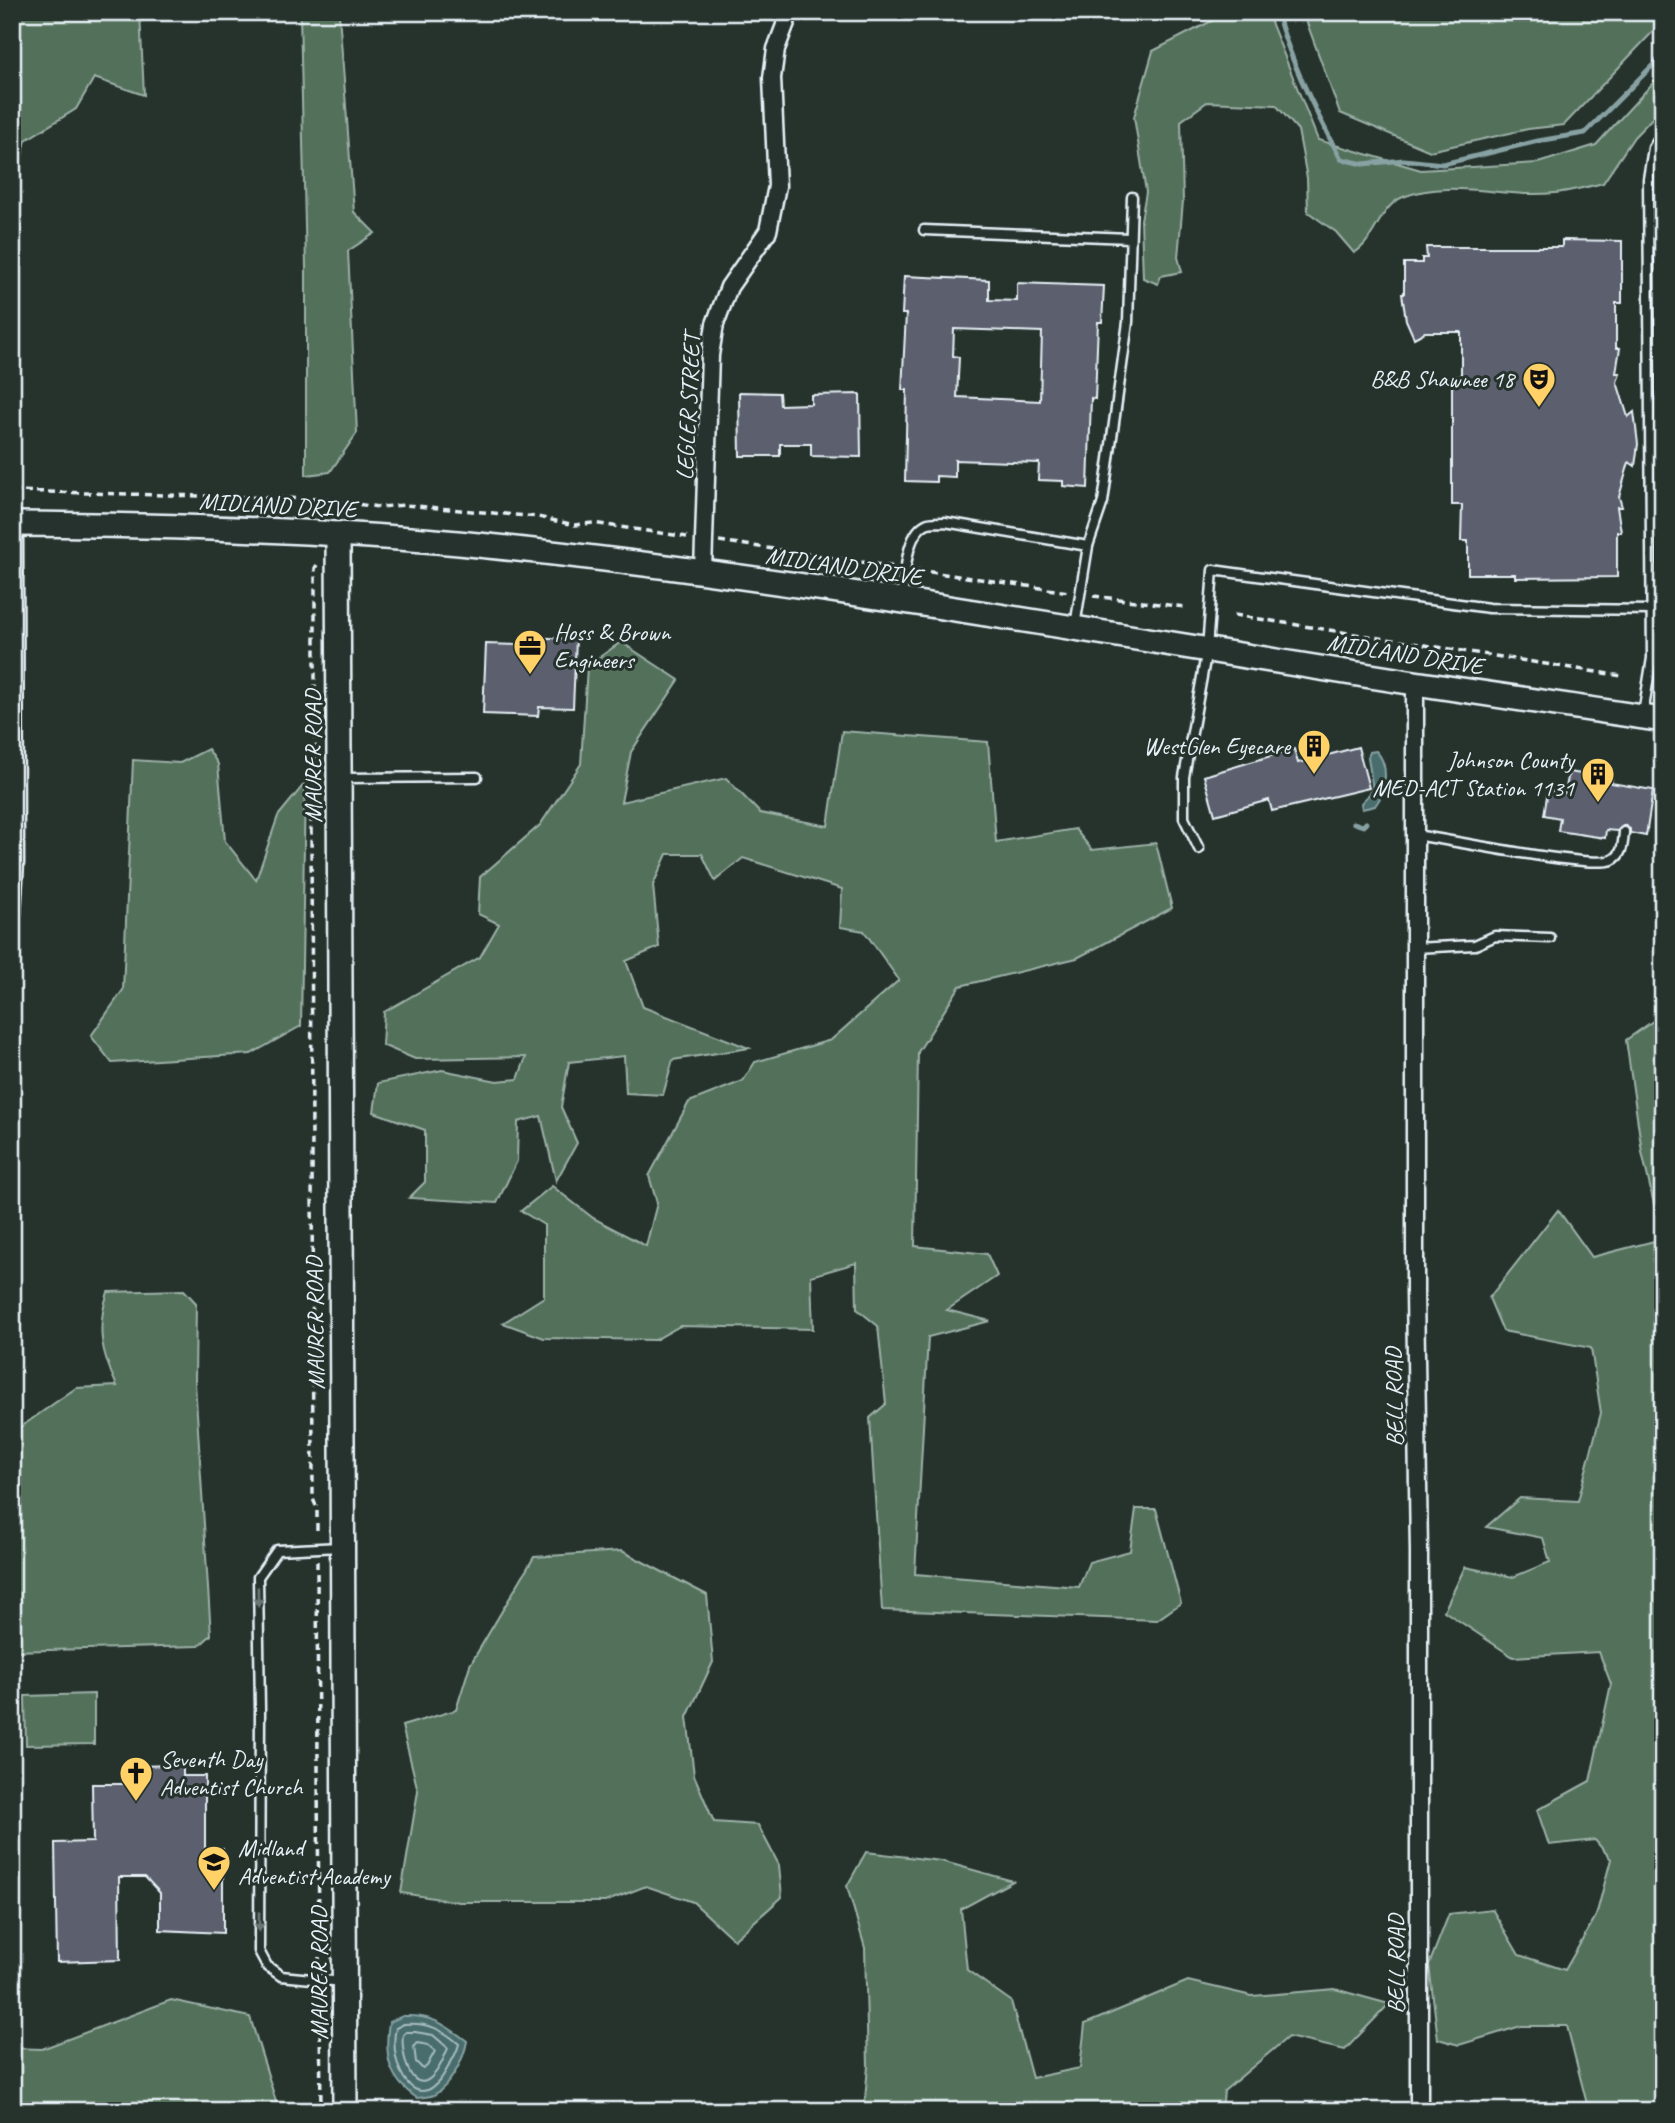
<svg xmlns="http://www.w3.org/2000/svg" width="1675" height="2123" viewBox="0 0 1675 2123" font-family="Caveat,sans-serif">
  <rect width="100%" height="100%" fill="#26332d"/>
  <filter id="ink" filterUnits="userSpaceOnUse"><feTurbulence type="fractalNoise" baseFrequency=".0143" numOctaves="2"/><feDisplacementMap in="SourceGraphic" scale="14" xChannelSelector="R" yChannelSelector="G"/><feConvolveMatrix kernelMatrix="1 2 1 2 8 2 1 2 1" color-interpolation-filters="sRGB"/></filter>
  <g filter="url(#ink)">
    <!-- green -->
    <g fill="#52715a" stroke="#9db1a9" stroke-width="2">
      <path d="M 12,12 L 140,12 L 144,95 L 94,78 L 76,109 L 26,140 L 12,196 Z"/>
      <path d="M 302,12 L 337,12 L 339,14 L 354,212 L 375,233 L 348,251 L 357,433 L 330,472 L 306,475 L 306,268 L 300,14 Z"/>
      <path d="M 1229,12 L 1267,12 L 1318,140 L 1421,170 L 1538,163 L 1596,145 L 1663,72 L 1663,107 L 1634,137 L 1603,183 C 1587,187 1571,191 1555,193 C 1506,199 1451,178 1403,197 C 1379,207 1376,240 1354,253 L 1336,232 L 1308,212 L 1307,178 L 1298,130 L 1276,105 L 1207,102 L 1181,121 L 1183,201 L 1178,257 L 1182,272 L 1161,276 L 1158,284 L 1143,278 L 1141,220 L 1146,192 L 1134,117 L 1153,51 Z"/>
      <path d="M 1303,12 L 1663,12 L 1663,21 L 1564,125 L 1528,129 L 1430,151 L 1340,113 Z"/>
      <path d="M 621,642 L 679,680 L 631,752 L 621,802 L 726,778 L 760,813 L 828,826 L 842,731 L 988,742 L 996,842 L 1075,829 L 1092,850 L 1156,843 L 1172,908 L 1077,958 L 960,986 L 918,1052 L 915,1246 L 987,1254 L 997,1276 L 947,1310 L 990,1321 L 928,1337 L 915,1574 L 1079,1587 L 1089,1562 L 1130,1551 L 1136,1509 L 1156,1509 L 1181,1603 L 1157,1620 L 882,1610 L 870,1418 L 886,1404 L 878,1326 L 857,1309 L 856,1263 L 811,1276 L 813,1329 L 680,1326 L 655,1340 L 544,1338 L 503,1323 L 544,1297 L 544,1225 L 521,1211 L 552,1186 L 593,1218 L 646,1246 L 657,1203 L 649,1176 L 689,1102 L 743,1081 L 755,1062 L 831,1040 L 899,980 L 864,931 L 840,927 L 842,889 L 743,858 L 715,881 L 702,854 L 667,854 L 653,885 L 659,947 L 626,961 L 643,1007 L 749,1048 L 673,1060 L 663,1095 L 626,1093 L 624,1056 L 569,1062 L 561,1107 L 577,1143 L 556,1181 L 541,1116 L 518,1122 L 517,1161 L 497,1203 L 409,1198 L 425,1182 L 425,1130 L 374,1112 L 378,1083 L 442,1070 L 497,1081 L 518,1079 L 526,1057 L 415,1059 L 382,1045 L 384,1012 L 480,957 L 499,924 L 478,914 L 480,877 L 540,825 L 581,764 L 587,666 Z"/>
      <path d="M 208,749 L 218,764 L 225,841 L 256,880 L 278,816 L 305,783 L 301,1026 L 251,1054 L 112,1063 L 91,1036 L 123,990 L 133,760 L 180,763 Z"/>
      <path d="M 1663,1014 L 1663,2111 L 1585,2111 L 1588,2108 L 1567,2026 L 1521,2026 L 1459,2045 L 1438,2039 L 1429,1965 L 1449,1914 L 1492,1909 L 1519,1955 L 1565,1970 L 1596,1916 L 1611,1859 L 1595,1840 L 1549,1845 L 1537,1810 L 1590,1781 L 1611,1684 L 1599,1652 L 1513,1657 L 1444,1611 L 1465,1567 L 1513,1577 L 1550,1562 L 1543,1538 L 1486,1527 L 1520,1498 L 1578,1501 L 1601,1413 L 1591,1348 L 1503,1331 L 1489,1298 L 1558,1210 L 1592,1257 L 1662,1239 L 1642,1152 L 1626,1040 Z"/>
      <path d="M 184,1290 L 196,1303 L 195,1382 L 211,1635 L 199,1646 L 12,1651 L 12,1433 L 76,1388 L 117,1386 C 101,1352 96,1328 108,1292 Z"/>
      <path d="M 622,1551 L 707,1595 L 713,1662 L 687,1717 L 694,1775 L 714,1822 L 758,1825 L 779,1865 L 782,1897 L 734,1940 L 693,1902 L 646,1886 L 605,1902 L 459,1902 L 401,1893 L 418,1791 L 402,1726 L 456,1710 L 470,1665 L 534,1557 Z"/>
      <path d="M 94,1694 L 94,1744 L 26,1745 L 25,1696 Z"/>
      <path d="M 866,1852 L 941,1861 L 1013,1881 L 961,1909 L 967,1970 L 1011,2001 L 1032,2078 L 1080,2068 L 1085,2024 L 1188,1981 L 1252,1996 L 1335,1989 L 1389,2004 L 1345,2050 L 1288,2037 L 1224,2091 L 1222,2111 L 864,2111 L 868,2066 L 865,1948 L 847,1886 Z"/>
      <path d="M 171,2000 L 250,2017 L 279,2111 L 12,2111 L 12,2048 L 42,2049 Z"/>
    </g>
    <!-- water -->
    <g fill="#486d6c" stroke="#88a2a4" stroke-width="2">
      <path d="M 1376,751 C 1390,765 1386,792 1375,806 L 1362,809 L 1361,803 L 1373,790 L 1368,757 L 1370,752 Z"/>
      <path d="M 403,2016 C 433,2015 444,2024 467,2041 C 464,2059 451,2085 434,2095 C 429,2097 422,2097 417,2098 C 388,2079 384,2055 389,2022 Z"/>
    </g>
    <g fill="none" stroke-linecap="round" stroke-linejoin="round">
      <!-- shore -->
      <g stroke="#a8bcc0" stroke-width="2">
        <path d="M 404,2024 C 427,2022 442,2029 459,2044 C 457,2053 452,2061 447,2069 C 418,2123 387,2065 396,2028 Z"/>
        <path d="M 415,2032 L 433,2035 L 448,2048 C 444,2058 437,2076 426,2081 C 407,2088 401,2046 403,2035 L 406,2032 Z"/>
        <path d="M 418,2043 L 428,2045 L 435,2051 L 427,2066 L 423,2069 L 416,2062 L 414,2046 Z"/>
      </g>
      <!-- stream -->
      <g stroke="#88a2a4" stroke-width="5">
        <path d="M 1277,12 C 1289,58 1318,117 1341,159 L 1363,164 L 1404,160 L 1443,164 L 1538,141 L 1585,133 L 1663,55"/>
        <path d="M 1354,823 L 1363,826 L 1366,823"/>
      </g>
    </g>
    <!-- building -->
    <g fill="#5c5f6d" stroke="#e8f1f8" stroke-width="2" fill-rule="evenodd">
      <path d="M 1562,240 L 1622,241 L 1622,303 L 1616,303 L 1616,348 L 1620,348 L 1616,373 L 1620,373 L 1617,382 L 1628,417 L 1634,412 L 1638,444 L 1635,466 L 1629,462 L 1619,497 L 1622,507 L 1617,507 L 1621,532 L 1617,532 L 1617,577 L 1515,578 L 1515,574 L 1468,574 L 1468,541 L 1461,541 L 1462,505 L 1452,505 L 1452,376 L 1461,377 L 1461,332 L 1425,332 L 1414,338 L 1406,320 L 1402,294 L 1404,294 L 1404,263 L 1422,263 L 1422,258 L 1427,258 L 1426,247 L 1562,247 Z"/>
      <path d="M 904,276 L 989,280 L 989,300 L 1017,301 L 1017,283 L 1104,286 L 1102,322 L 1098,322 L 1095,399 L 1091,398 L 1088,488 L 1063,486 L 1063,481 L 1038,480 L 1039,463 L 955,460 L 955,477 L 936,476 L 936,482 L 905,481 L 907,390 L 902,390 L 906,314 L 902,314 ZM 954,329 L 1042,332 L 1040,401 L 957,397 L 959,357 L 953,356 Z"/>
      <path d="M 739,392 L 779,393 L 780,405 L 811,404 L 811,395 L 860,394 L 861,457 L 811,456 L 811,444 L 780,444 L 780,456 L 740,456 Z"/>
      <path d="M 522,637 L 576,639 L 573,708 L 539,707 L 538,716 L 483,714 L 486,644 L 522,645 Z"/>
      <path d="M 1358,747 L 1369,788 L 1272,811 L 1269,800 L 1215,815 L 1204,776 L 1294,749 L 1298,763 Z"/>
      <path d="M 1569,772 L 1612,779 L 1611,783 L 1653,790 L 1646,836 L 1630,833 L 1630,829 L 1624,825 L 1617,831 L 1606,830 L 1605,838 L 1558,831 L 1560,818 L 1544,815 L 1548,790 L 1565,793 Z"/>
      <path d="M 183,1765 L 183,1776 L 205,1776 L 205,1849 L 223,1849 L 223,1933 L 160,1930 L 160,1893 L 145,1877 L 119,1877 L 120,1960 L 57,1962 L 55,1843 L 93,1842 L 92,1784 L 134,1784 L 134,1766 Z"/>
    </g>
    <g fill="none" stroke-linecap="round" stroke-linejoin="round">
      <defs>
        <g id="lane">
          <path d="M 924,230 L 1130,238"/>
          <path d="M 902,599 C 905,578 905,532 928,523 C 933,522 940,522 945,522 L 1088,546"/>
          <path d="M 1075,626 L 1088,546 L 1103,502 L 1128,322 L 1132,197"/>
          <path d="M 1643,714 L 1652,658 L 1648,179 L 1653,148 L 1663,132"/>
          <path d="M 343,778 L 477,777"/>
          <path d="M 1414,835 C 1447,839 1591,869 1612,860 C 1623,855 1623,843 1624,832"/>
          <path d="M 1199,849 L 1184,818 L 1184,777 L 1207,649 L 1213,570 L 1489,608 L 1652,610"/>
          <path d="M 1414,948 L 1475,945 L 1495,936 L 1550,938"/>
          <path d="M 341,1547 L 277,1550 L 258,1577 L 260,1709 L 259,1951 L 267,1966 L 281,1976 L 343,1982"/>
        </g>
        <g id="street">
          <path d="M 703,571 L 710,355 L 715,324 L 729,287 L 768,231 L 777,186 L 772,78 L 776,49 L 790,12"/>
          <path d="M 1415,683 L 1415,1292 L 1419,1551 L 1419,2111"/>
          <path d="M 12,914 L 15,862 L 14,524"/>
        </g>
        <g id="secondary">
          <path d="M 12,524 C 171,525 330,530 488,546 C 799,578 1106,635 1415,683 C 1497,696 1580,707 1663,720"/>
          <path d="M 338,534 L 345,2111"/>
        </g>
      </defs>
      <!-- lane casing -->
      <use href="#lane" stroke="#e8f1f8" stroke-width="13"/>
      <!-- street casing -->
      <use href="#street" stroke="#e8f1f8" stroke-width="21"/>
      <!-- secondary casing -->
      <use href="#secondary" stroke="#e8f1f8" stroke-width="28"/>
      <!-- path -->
      <g stroke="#e8f1f8" stroke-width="3.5" stroke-dasharray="7 5" stroke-linecap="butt">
        <path d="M 12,491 L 317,499 L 379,507 L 405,505 L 538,517 L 575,525 L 593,523 L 687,537"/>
        <path d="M 719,541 L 895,567"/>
        <path d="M 317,565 L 315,568 L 315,792 L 311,806 L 313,1499 L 317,1508 L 317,1535"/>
        <path d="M 917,570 L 1069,592"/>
        <path d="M 1093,596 L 1185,607"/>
        <path d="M 1234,615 L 1622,676"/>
        <path d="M 317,1561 L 319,1969"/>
        <path d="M 321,2111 L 320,2012 L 323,1998"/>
      </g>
      <!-- lane -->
      <use href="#lane" stroke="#26332d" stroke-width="8"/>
      <!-- street -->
      <use href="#street" stroke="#26332d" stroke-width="16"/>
      <!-- secondary -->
      <use href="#secondary" stroke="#26332d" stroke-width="23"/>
    </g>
    <!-- one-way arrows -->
    <defs><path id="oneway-solid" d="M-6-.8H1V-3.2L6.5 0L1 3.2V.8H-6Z" transform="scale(1.75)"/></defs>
    <g fill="#6a7674">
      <use href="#oneway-solid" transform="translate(258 1597) rotate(89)"/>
      <use href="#oneway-solid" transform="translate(259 1922) rotate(90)"/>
    </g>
  </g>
  <!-- icons -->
  <defs>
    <symbol id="theatre-pin" viewBox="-11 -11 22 30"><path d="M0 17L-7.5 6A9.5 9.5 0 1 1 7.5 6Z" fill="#ffd166" stroke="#26332d"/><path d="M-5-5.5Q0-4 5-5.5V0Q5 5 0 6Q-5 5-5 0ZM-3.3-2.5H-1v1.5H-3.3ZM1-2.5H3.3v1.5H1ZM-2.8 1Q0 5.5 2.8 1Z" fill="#111"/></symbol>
    <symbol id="office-pin" viewBox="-11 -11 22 30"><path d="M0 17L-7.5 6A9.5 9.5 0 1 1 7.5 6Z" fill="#ffd166" stroke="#26332d"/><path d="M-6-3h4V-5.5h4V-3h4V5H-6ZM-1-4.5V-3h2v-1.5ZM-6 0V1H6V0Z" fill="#111"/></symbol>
    <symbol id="building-pin" viewBox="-11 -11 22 30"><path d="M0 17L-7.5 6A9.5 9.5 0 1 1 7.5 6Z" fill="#ffd166" stroke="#26332d"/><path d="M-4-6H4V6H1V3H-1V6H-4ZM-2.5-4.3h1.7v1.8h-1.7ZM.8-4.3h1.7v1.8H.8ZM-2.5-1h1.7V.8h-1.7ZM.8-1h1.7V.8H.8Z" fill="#111"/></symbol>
    <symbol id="church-pin" viewBox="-11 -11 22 30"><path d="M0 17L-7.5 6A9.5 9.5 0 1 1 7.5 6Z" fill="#ffd166" stroke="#26332d"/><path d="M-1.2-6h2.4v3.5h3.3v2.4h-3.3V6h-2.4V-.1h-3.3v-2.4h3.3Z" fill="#111"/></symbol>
    <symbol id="school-pin" viewBox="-11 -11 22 30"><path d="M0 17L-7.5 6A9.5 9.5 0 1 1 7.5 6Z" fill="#ffd166" stroke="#26332d"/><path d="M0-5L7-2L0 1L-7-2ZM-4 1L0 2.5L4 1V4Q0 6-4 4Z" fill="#111"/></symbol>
  </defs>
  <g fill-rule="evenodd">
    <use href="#theatre-pin" x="1520" y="360" width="38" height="52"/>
    <use href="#office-pin" x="511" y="627" width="38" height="52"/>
    <use href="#building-pin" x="1295" y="727" width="38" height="52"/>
    <use href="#building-pin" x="1579" y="755" width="38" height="52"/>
    <use href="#church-pin" x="117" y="1754" width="38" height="52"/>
    <use href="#school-pin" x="195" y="1843" width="38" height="52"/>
  </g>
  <g text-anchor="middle" stroke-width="6" stroke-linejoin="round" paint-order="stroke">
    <!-- poi labels -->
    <g font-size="24" fill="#e8f1f8" stroke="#26332d" text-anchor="end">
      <text x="1514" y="387">B&amp;B Shawnee 18</text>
      <text x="554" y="640" text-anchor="start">Hoss &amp; Brown<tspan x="554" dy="28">Engineers</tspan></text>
      <text x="1290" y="754">WestGlen Eyecare</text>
      <text x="1574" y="768">Johnson County<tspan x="1574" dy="28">MED-ACT Station 1131</tspan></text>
      <text x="160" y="1767" text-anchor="start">Seventh Day<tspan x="160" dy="28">Adventist Church</tspan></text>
      <text x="238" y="1856" text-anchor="start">Midland<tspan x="238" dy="28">Adventist Academy</tspan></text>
    </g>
    <!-- street labels -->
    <g font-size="24" fill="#e8f1f8" stroke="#26332d">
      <text transform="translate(688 407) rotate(-87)" y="8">LEGLER STREET</text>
      <text transform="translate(278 505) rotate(3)" y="8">MIDLAND DRIVE</text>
      <text transform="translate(844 566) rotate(8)" y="8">MIDLAND DRIVE</text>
      <text transform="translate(1405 654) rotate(9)" y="8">MIDLAND DRIVE</text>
      <text transform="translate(313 756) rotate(-90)" y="8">MAURER ROAD</text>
      <text transform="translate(315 1323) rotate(-91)" y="8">MAURER ROAD</text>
      <text transform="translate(1394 1397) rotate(-91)" y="8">BELL ROAD</text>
      <text transform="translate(1396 1964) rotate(-90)" y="8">BELL ROAD</text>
      <text transform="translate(319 1973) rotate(-90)" y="8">MAURER ROAD</text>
    </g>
  </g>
  <!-- margin -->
  <rect width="1675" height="2123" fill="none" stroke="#26332d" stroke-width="42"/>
  <rect x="21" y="21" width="1633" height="2081" fill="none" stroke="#e8f1f8" stroke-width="2.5" filter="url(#ink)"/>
</svg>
